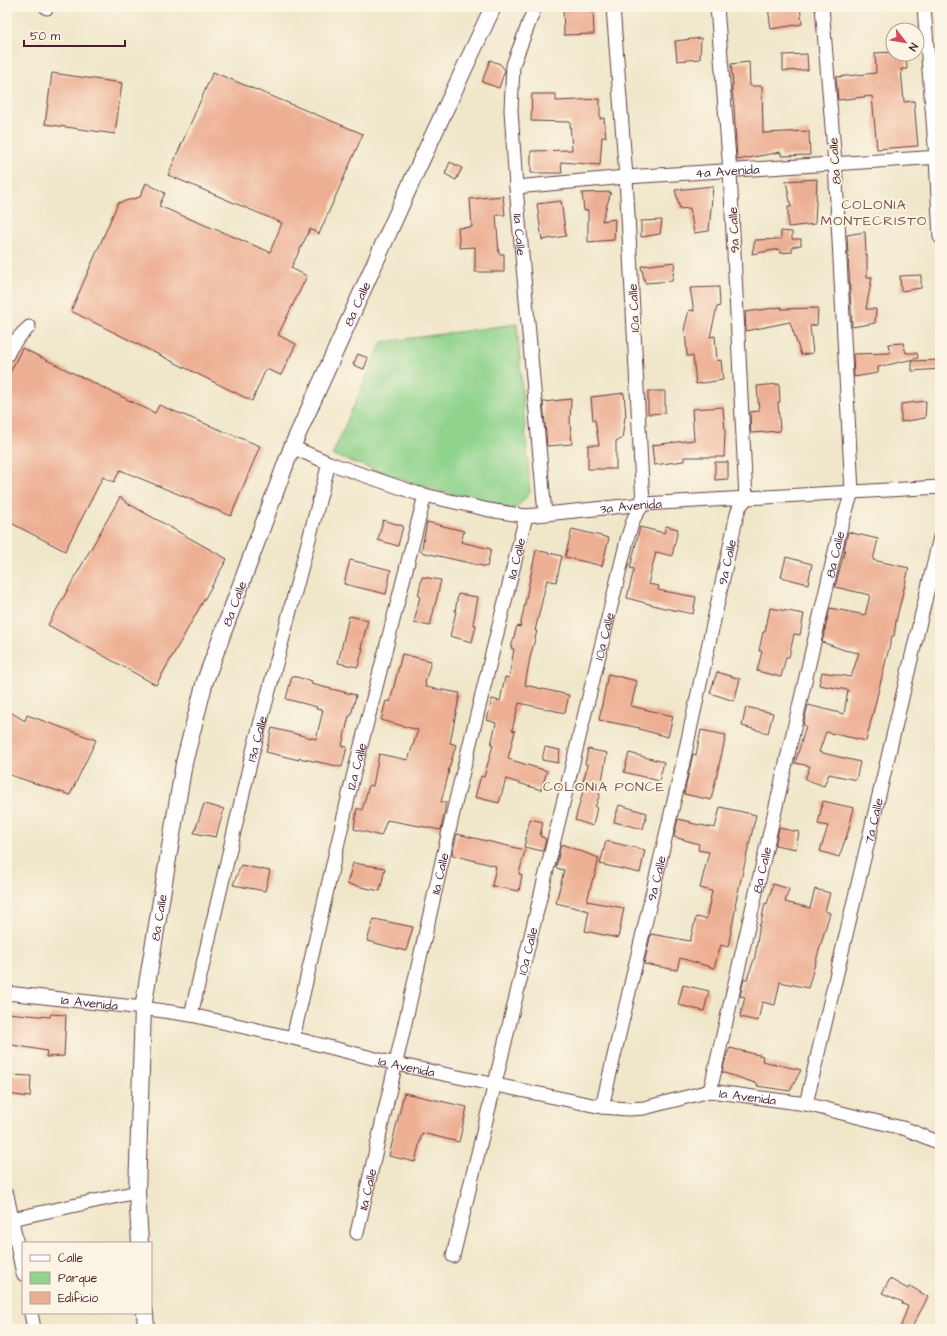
<svg xmlns="http://www.w3.org/2000/svg" width="947" height="1336" viewBox="0 0 947 1336" font-family="'Architects Daughter',sans-serif">
  <rect width="100%" height="100%" fill="#fcf5e5"/>
  <filter id="ink" filterUnits="userSpaceOnUse"><feTurbulence type="fractalNoise" baseFrequency=".025" numOctaves="2"/><feDisplacementMap in="SourceGraphic" scale="8" xChannelSelector="R" yChannelSelector="G"/><feConvolveMatrix kernelMatrix="1 2 1 2 8 2 1 2 1" color-interpolation-filters="sRGB"/></filter>
  <filter id="wash" filterUnits="userSpaceOnUse"><feTurbulence type="fractalNoise" baseFrequency=".012" numOctaves="4" result="noise"/><feDisplacementMap in="SourceGraphic" scale="16" xChannelSelector="R" yChannelSelector="G"/><feGaussianBlur stdDeviation="0.9" result="paint"/><feColorMatrix in="noise" values="0 0 0 0 0 0 0 0 0 0 0 0 0 0 0 0 0 1.4 0 .05"/><feComposite in="paint" operator="in"/></filter>
  <g filter="url(#wash)">
    <rect width="100%" height="100%" fill="#f0e7ca"/>
    <!-- green -->
    <path fill="#8fd38c" stroke="#6c795c" d="M 517,324 L 530,492 L 522,502 L 513,509 L 428,488 L 332,455 L 382,342 Z"/>
    <g id="blocks">
      <!-- building -->
      <g fill="#edaf93">
        <path d="M 563,7 L 593,7 L 594,34 L 564,35 Z"/>
        <path d="M 768,7 L 800,7 L 802,24 L 771,29 Z"/>
        <path d="M 701,38 L 700,59 L 677,61 L 675,41 Z"/>
        <path d="M 893,52 L 893,54 L 906,54 L 907,69 L 901,69 L 904,102 L 914,101 L 918,146 L 877,149 L 872,96 L 838,100 L 836,77 L 876,73 L 875,53 Z"/>
        <path d="M 807,54 L 808,70 L 783,71 L 783,55 Z"/>
        <path d="M 490,60 L 500,64 L 505,70 L 499,88 L 482,82 Z"/>
        <path d="M 749,62 L 750,86 L 762,86 L 763,133 L 809,131 L 810,155 L 781,156 L 781,152 L 737,160 L 734,106 L 732,91 L 732,85 L 733,85 L 731,64 Z"/>
        <path d="M 213,72 L 363,134 L 319,234 L 310,229 L 291,268 L 307,276 L 278,335 L 296,344 L 281,375 L 266,369 L 252,401 L 71,311 L 118,203 L 140,197 L 146,183 L 165,193 L 159,206 L 270,252 L 282,223 L 168,175 Z"/>
        <path d="M 52,73 L 122,83 L 115,134 L 45,124 Z"/>
        <path d="M 532,94 L 556,94 L 556,101 L 600,99 L 600,119 L 604,118 L 606,137 L 602,137 L 600,165 L 561,162 L 562,173 L 531,173 L 531,151 L 572,150 L 570,122 L 531,121 Z"/>
        <path d="M 450,162 L 462,168 L 456,180 L 445,174 Z"/>
        <path d="M 817,179 L 815,224 L 788,227 L 788,207 L 791,207 L 786,181 Z"/>
        <path d="M 713,186 L 709,231 L 694,233 L 690,208 L 680,209 L 675,190 Z"/>
        <path d="M 611,192 L 602,221 L 615,219 L 614,240 L 588,242 L 588,210 L 584,211 L 582,193 Z"/>
        <path d="M 503,196 L 505,215 L 496,215 L 499,254 L 504,254 L 504,272 L 475,272 L 475,247 L 460,248 L 458,228 L 472,227 L 470,199 Z"/>
        <path d="M 561,201 L 566,236 L 542,240 L 537,204 Z"/>
        <path d="M 662,220 L 660,234 L 641,237 L 641,221 Z"/>
        <path d="M 781,231 L 792,232 L 792,239 L 801,239 L 801,245 L 792,247 L 792,252 L 780,253 L 780,249 L 752,254 L 755,240 L 781,239 Z"/>
        <path d="M 865,232 L 866,255 L 867,255 L 867,277 L 872,277 L 866,309 L 876,309 L 875,323 L 852,327 L 847,235 Z"/>
        <path d="M 675,262 L 672,281 L 645,283 L 641,266 Z"/>
        <path d="M 921,275 L 921,288 L 901,291 L 900,276 Z"/>
        <path d="M 719,287 L 720,306 L 717,307 L 710,337 L 715,336 L 717,361 L 721,360 L 723,380 L 696,384 L 693,356 L 687,356 L 685,330 L 684,330 L 689,310 L 694,311 L 690,288 Z"/>
        <path d="M 782,307 L 781,309 L 818,308 L 817,325 L 810,326 L 813,353 L 801,355 L 790,322 L 746,331 L 745,312 Z"/>
        <path d="M 903,343 L 906,353 L 917,353 L 918,358 L 878,367 L 878,373 L 854,377 L 853,354 L 890,353 L 888,344 Z"/>
        <path d="M 22,348 L 155,413 L 159,405 L 260,446 L 231,516 L 120,470 L 114,482 L 103,477 L 65,551 L 7,521 L 7,379 Z"/>
        <path d="M 358,354 L 368,358 L 364,369 L 353,365 Z"/>
        <path d="M 940,360 L 940,369 L 912,371 L 912,361 Z"/>
        <path d="M 779,384 L 780,402 L 778,402 L 780,431 L 751,433 L 750,412 L 759,411 L 757,386 Z"/>
        <path d="M 648,391 L 665,391 L 665,413 L 648,414 Z"/>
        <path d="M 624,393 L 626,417 L 625,417 L 622,439 L 616,441 L 616,469 L 588,469 L 588,445 L 599,445 L 595,420 L 593,420 L 591,397 Z"/>
        <path d="M 571,399 L 570,422 L 572,444 L 547,446 L 543,402 Z"/>
        <path d="M 926,401 L 925,418 L 901,422 L 901,404 Z"/>
        <path d="M 723,407 L 725,431 L 724,457 L 684,457 L 684,461 L 654,465 L 652,445 L 694,440 L 692,409 Z"/>
        <path d="M 715,462 L 728,462 L 728,479 L 715,480 Z"/>
        <path d="M 120,497 L 127,503 L 227,559 L 156,685 L 48,625 Z"/>
        <path d="M 383,520 L 403,526 L 398,546 L 378,540 Z"/>
        <path d="M 427,522 L 464,531 L 461,542 L 491,549 L 487,567 L 421,552 Z"/>
        <path d="M 666,526 L 678,529 L 672,556 L 656,552 L 648,584 L 659,586 L 658,590 L 696,597 L 693,614 L 664,608 L 627,598 L 634,569 L 630,568 L 640,527 L 664,533 Z"/>
        <path d="M 572,529 L 609,538 L 602,566 L 565,557 Z"/>
        <path d="M 848,532 L 878,539 L 873,560 L 909,568 L 896,621 L 894,636 L 892,636 L 866,741 L 826,732 L 819,752 L 860,762 L 856,780 L 829,774 L 824,786 L 805,779 L 810,766 L 795,763 L 806,726 L 803,725 L 808,705 L 844,714 L 848,690 L 819,685 L 822,672 L 851,677 L 859,653 L 844,650 L 822,642 L 830,608 L 865,615 L 870,595 L 835,587 L 845,549 L 844,549 Z"/>
        <path d="M 536,550 L 562,556 L 556,582 L 547,580 L 535,631 L 537,631 L 530,658 L 525,685 L 569,695 L 565,713 L 519,703 L 512,730 L 515,731 L 508,759 L 547,771 L 541,790 L 506,779 L 499,803 L 475,797 L 481,776 L 484,777 L 493,745 L 491,745 L 496,723 L 487,720 L 492,699 L 500,701 L 505,677 L 509,678 L 514,649 L 511,648 L 517,626 L 520,627 Z"/>
        <path d="M 786,557 L 812,564 L 808,584 L 781,577 Z"/>
        <path d="M 350,560 L 391,570 L 386,594 L 344,584 Z"/>
        <path d="M 422,577 L 441,580 L 430,626 L 414,623 L 420,596 L 418,596 Z"/>
        <path d="M 458,594 L 478,597 L 473,624 L 476,625 L 472,642 L 450,636 L 456,612 L 455,612 Z"/>
        <path d="M 770,608 L 804,614 L 800,635 L 794,634 L 789,657 L 786,657 L 781,677 L 757,671 L 762,651 L 759,651 L 763,632 L 765,632 Z"/>
        <path d="M 349,616 L 368,620 L 361,648 L 363,648 L 358,667 L 338,663 Z"/>
        <path d="M 402,654 L 431,661 L 425,683 L 426,684 L 425,687 L 460,693 L 450,743 L 456,745 L 448,772 L 449,772 L 441,802 L 446,802 L 441,830 L 387,820 L 381,836 L 354,829 L 357,808 L 362,810 L 369,785 L 373,786 L 379,754 L 408,760 L 418,730 L 381,720 L 386,701 L 390,702 Z"/>
        <path d="M 717,672 L 740,679 L 734,701 L 710,693 Z"/>
        <path d="M 608,674 L 637,681 L 631,706 L 673,716 L 668,737 L 639,729 L 640,728 L 599,720 Z"/>
        <path d="M 292,676 L 312,681 L 311,684 L 356,695 L 351,716 L 349,716 L 342,746 L 347,747 L 342,767 L 299,758 L 299,760 L 266,752 L 272,728 L 316,739 L 323,710 L 316,709 L 317,707 L 286,699 Z"/>
        <path d="M 746,707 L 773,713 L 768,733 L 742,726 Z"/>
        <path d="M 7,710 L 25,721 L 27,715 L 96,740 L 70,795 L 7,774 Z"/>
        <path d="M 701,730 L 726,735 L 711,800 L 684,794 L 693,754 L 696,755 Z"/>
        <path d="M 545,747 L 560,750 L 558,763 L 542,760 Z"/>
        <path d="M 588,749 L 607,753 L 599,797 L 595,807 L 597,807 L 593,826 L 575,820 L 584,788 L 581,787 L 588,765 L 585,764 Z"/>
        <path d="M 629,753 L 664,762 L 659,781 L 624,772 Z"/>
        <path d="M 823,801 L 854,808 L 848,832 L 839,857 L 820,851 L 828,826 L 818,824 Z"/>
        <path d="M 204,804 L 224,809 L 216,837 L 194,833 Z"/>
        <path d="M 619,805 L 647,813 L 643,829 L 614,822 Z"/>
        <path d="M 720,807 L 756,815 L 735,905 L 736,906 L 728,947 L 721,945 L 714,968 L 680,958 L 677,970 L 644,964 L 651,934 L 690,941 L 696,917 L 706,919 L 712,891 L 700,888 L 709,852 L 698,850 L 699,844 L 674,837 L 678,819 L 691,822 L 690,823 L 715,828 Z"/>
        <path d="M 530,819 L 543,822 L 540,836 L 546,839 L 543,851 L 524,847 Z"/>
        <path d="M 779,828 L 799,832 L 796,849 L 775,845 Z"/>
        <path d="M 457,834 L 525,850 L 519,874 L 522,875 L 519,891 L 492,886 L 496,866 L 452,855 Z"/>
        <path d="M 606,841 L 645,850 L 640,873 L 600,864 Z"/>
        <path d="M 561,844 L 599,858 L 594,878 L 593,878 L 587,901 L 624,908 L 618,938 L 585,931 L 589,911 L 556,903 L 564,870 L 556,868 Z"/>
        <path d="M 353,863 L 385,868 L 380,891 L 347,884 Z"/>
        <path d="M 241,865 L 270,871 L 265,891 L 233,885 Z"/>
        <path d="M 773,884 L 789,889 L 785,902 L 810,908 L 815,889 L 830,893 L 825,911 L 830,913 L 808,988 L 780,982 L 775,1005 L 762,1002 L 758,1021 L 740,1017 L 745,997 L 740,996 L 744,979 L 747,979 L 755,957 L 760,923 L 761,923 L 765,903 L 767,904 Z"/>
        <path d="M 374,919 L 413,927 L 406,951 L 367,941 Z"/>
        <path d="M 683,985 L 709,991 L 704,1011 L 678,1005 Z"/>
        <path d="M 7,1013 L 50,1017 L 51,1014 L 66,1015 L 64,1056 L 46,1057 L 47,1051 L 7,1044 Z"/>
        <path d="M 730,1048 L 763,1056 L 762,1061 L 801,1070 L 790,1091 L 757,1086 L 758,1084 L 722,1072 L 727,1054 Z"/>
        <path d="M 7,1075 L 31,1076 L 30,1097 L 7,1094 Z"/>
        <path d="M 404,1093 L 467,1107 L 459,1142 L 422,1133 L 415,1162 L 389,1156 Z"/>
        <path d="M 890,1279 L 908,1289 L 910,1286 L 928,1297 L 911,1329 L 900,1329 L 908,1306 L 902,1304 L 903,1302 L 882,1293 Z"/>
      </g>
    </g>
  </g>
  <g filter="url(#ink)">
    <use href="#blocks" fill-opacity="0" stroke="#633d43" stroke-width="1"/>
    <g fill="none" stroke-linecap="round" stroke-linejoin="round">
      <defs>
        <g id="minor">
          <path d="M 46,7 L 47,8"/>
          <path id="s1" d="M 535,7 L 513,65 L 511,110 L 516,187 L 545,514"/>
          <path d="M 924,7 L 936,158 L 940,237"/>
          <path id="s2" d="M 516,187 L 626,177 L 940,157"/>
          <path d="M 7,355 C 12,343 20,335 29,327"/>
          <path id="s3" d="M 292,447 L 329,463 L 416,493 L 489,510 L 526,516 L 643,504 L 940,487"/>
          <path id="s4" d="M 7,993 L 143,1008 L 191,1015 L 293,1038 L 396,1064 L 602,1107 L 628,1109 L 644,1108 L 710,1091 L 806,1104 L 906,1129 L 940,1143"/>
          <path id="s5" d="M 191,1015 L 252,755 L 329,463"/>
          <path id="s6" d="M 293,1038 L 353,777 L 425,495"/>
          <path id="s7" d="M 710,1091 L 840,530 L 852,492 L 835,163 L 822,7"/>
          <path id="s8" d="M 806,1104 L 940,537"/>
          <path id="s9" d="M 602,1107 L 682,767 L 737,514 L 740,506 L 746,499 L 730,171 L 717,7"/>
          <path d="M 7,1195 L 23,1274"/>
          <path d="M 7,1220 L 137,1192"/>
          <path id="s10" d="M 357,1233 L 456,800 L 526,516"/>
          <path id="s11" d="M 453,1256 L 628,536 L 634,518 L 643,504 L 626,177 L 613,7"/>
          <path d="M 31,1313 L 34,1329"/>
        </g>
        <g id="tertiary">
          <path id="s12" d="M 140,1243 L 137,1192 L 143,1008 L 184,763 L 205,681 L 292,447 L 415,174 L 493,7"/>
          <path d="M 145,1313 L 146,1329"/>
        </g>
      </defs>
      <!-- minor casing -->
      <use href="#minor" stroke="#633d43" stroke-width="15"/>
      <!-- tertiary casing -->
      <use href="#tertiary" stroke="#633d43" stroke-width="18"/>
      <!-- minor -->
      <use href="#minor" stroke="#fff" stroke-width="13"/>
      <!-- tertiary -->
      <use href="#tertiary" stroke="#fff" stroke-width="16"/>
    </g>
  </g>
  <g text-anchor="middle" stroke-width="3.5" stroke-linejoin="round" paint-order="stroke">
    <!-- street labels -->
    <g font-size="13" fill="#4a1f2b" stroke="#fcf5e5">
      <text transform="translate(834 161) rotate(-94)" y="5">8a Calle</text>
      <text dy="5" stroke="none"><textPath href="#s2" startOffset="212">4a Avenida</textPath></text>
      <text transform="translate(733 230) rotate(-93)" y="5">9a Calle</text>
      <text dy="5" stroke="none"><textPath href="#s1" startOffset="232">11a Calle</textPath></text>
      <text dy="5" stroke="none"><textPath href="#s12" startOffset="975">8a Calle</textPath></text>
      <text transform="translate(633 308) rotate(-93)" y="5">10a Calle</text>
      <text dy="5" stroke="none"><textPath href="#s3" startOffset="350">3a Avenida</textPath></text>
      <text dy="5" stroke="none"><textPath href="#s7" startOffset="551">8a Calle</textPath></text>
      <text dy="5" stroke="none"><textPath href="#s10" startOffset="693">11a Calle</textPath></text>
      <text dy="5" stroke="none"><textPath href="#s9" startOffset="559">9a Calle</textPath></text>
      <text dy="5" stroke="none"><textPath href="#s12" startOffset="651">8a Calle</textPath></text>
      <text dy="5" stroke="none"><textPath href="#s11" startOffset="638">10a Calle</textPath></text>
      <text dy="5" stroke="none"><textPath href="#s5" startOffset="284">13a Calle</textPath></text>
      <text dy="5" stroke="none"><textPath href="#s6" startOffset="279">12a Calle</textPath></text>
      <text dy="5" stroke="none"><textPath href="#s8" startOffset="291">7a Calle</textPath></text>
      <text dy="5" stroke="none"><textPath href="#s7" startOffset="227">8a Calle</textPath></text>
      <text dy="5" stroke="none"><textPath href="#s10" startOffset="369">11a Calle</textPath></text>
      <text dy="5" stroke="none"><textPath href="#s9" startOffset="235">9a Calle</textPath></text>
      <text dy="5" stroke="none"><textPath href="#s12" startOffset="327">8a Calle</textPath></text>
      <text dy="5" stroke="none"><textPath href="#s11" startOffset="314">10a Calle</textPath></text>
      <text dy="5" stroke="none"><textPath href="#s4" startOffset="83">1a Avenida</textPath></text>
      <text dy="5" stroke="none"><textPath href="#s4" startOffset="407">1a Avenida</textPath></text>
      <text dy="5" stroke="none"><textPath href="#s4" startOffset="755">1a Avenida</textPath></text>
      <text dy="5" stroke="none"><textPath href="#s10" startOffset="45">11a Calle</textPath></text>
    </g>
    <!-- neighbourhood labels -->
    <g font-size="14" letter-spacing="1" fill="#83514f" stroke="#fcf5e5">
      <text x="874" y="209">COLONIA<tspan x="874" dy="16">MONTECRISTO</tspan></text>
      <text x="604" y="791">COLONIA PONCE</text>
    </g>
  </g>
  <!-- margin -->
  <rect width="947" height="1336" fill="none" stroke="#fcf5e5" stroke-width="24"/>
  <!-- legend -->
  <rect x="22" y="1242" width="130" height="72" fill="#fcf5e5" stroke="#b59f9b"/>
  <rect x="30" y="1255" width="20" height="6" fill="#ffffff" stroke="#b59f9b"/>
  <text x="58" y="1262" font-size="12" fill="#4a1f2b">Calle</text>
  <rect x="30" y="1272" width="20" height="12" fill="#8fd38c" stroke="#b59f9b"/>
  <text x="58" y="1282" font-size="12" fill="#4a1f2b">Parque</text>
  <rect x="30" y="1292" width="20" height="12" fill="#edaf93" stroke="#b59f9b"/>
  <text x="58" y="1302" font-size="12" fill="#4a1f2b">Edificio</text>
  <!-- north arrow -->
  <g transform="translate(905 42) rotate(121)"><circle r="19" fill="#fcf5e5" stroke="#b59f9b"/>
  <path d="M0-3L7 15L0 10L-7 15Z" fill="#d1495b"/>
  <text y="-6" font-size="11" font-weight="bold" text-anchor="middle" fill="#4a1f2b">N</text>
  </g>
  <!-- scale -->
  <path d="M24 40v6h101v-6" fill="none" stroke="#4a1f2b" stroke-width="2"/>
  <text x="30" y="40" font-size="12" fill="#4a1f2b" stroke="#fcf5e5" stroke-width="3" paint-order="stroke">50 m</text>
</svg>
